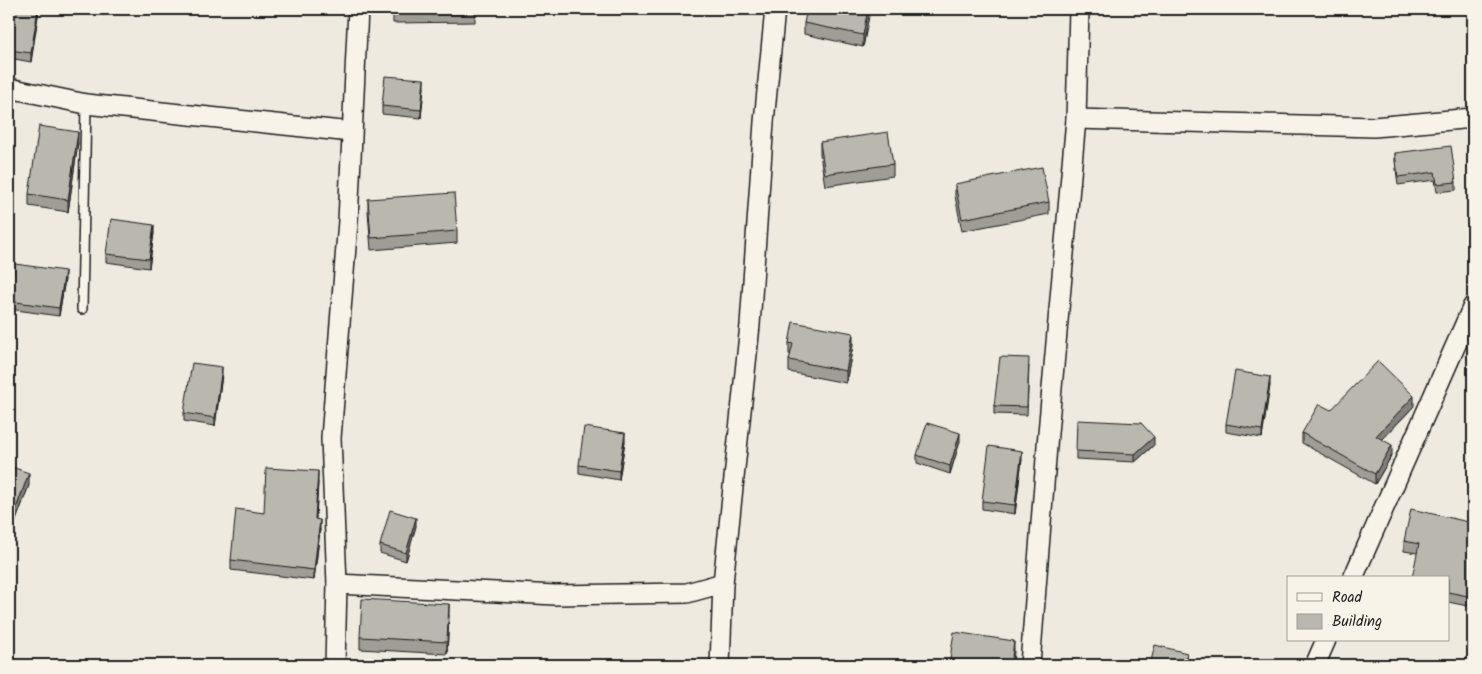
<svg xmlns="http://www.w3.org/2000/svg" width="1482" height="674" viewBox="0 0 1482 674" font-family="Kalam,sans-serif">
  <rect width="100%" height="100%" fill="#eeeae0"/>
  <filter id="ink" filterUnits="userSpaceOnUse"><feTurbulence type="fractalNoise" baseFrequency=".02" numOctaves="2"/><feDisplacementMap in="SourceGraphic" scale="10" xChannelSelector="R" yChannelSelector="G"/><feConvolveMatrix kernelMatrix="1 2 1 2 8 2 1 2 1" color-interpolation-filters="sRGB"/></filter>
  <g filter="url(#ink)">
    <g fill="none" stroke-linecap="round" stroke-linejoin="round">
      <defs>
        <path id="lane" d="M 82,309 L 86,104"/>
        <g id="street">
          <path d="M 9,88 L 86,104 L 351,132"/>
          <path d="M 1076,119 L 1374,127 L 1473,118"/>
          <path d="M 1353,578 L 1473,306"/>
          <path d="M 337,584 L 555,595 L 687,593 L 723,583"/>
          <path d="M 335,665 L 337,584 L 331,438 L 348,221 L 358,9"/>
          <path d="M 720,665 L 723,583 L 750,325 L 764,122 L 775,9"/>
          <path d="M 1030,665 L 1048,433 L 1076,119 L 1079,9"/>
          <path d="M 1315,665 L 1326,640"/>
        </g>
      </defs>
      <!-- lane casing -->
      <use href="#lane" stroke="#1c1c1c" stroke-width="12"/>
      <!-- street casing -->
      <use href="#street" stroke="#1c1c1c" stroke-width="22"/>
      <!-- lane -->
      <use href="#lane" stroke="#f7f3e8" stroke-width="9"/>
      <!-- street -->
      <use href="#street" stroke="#f7f3e8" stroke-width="19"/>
    </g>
    <!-- wall -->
    <g fill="#a09d96" stroke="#1c1c1c">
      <path d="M 9,9 L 39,9 L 31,62 L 9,58 Z"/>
      <path d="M 393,9 L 475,9 L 475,22 L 393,23 Z"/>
      <path d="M 870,9 L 863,47 L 804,34 L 804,23 Z"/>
      <path d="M 424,87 L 421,118 L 382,114 L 382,106 Z"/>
      <path d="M 820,142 L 893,164 L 893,176 L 825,186 L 820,154 Z"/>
      <path d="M 78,143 L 68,212 L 29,206 L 29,194 Z"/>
      <path d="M 1395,153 L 1456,182 L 1456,190 L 1437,192 L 1435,180 L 1398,185 L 1395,161 Z"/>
      <path d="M 955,184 L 1049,202 L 1049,214 L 962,231 L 955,196 Z"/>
      <path d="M 368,199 L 457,231 L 457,243 L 371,250 L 368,211 Z"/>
      <path d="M 154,233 L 149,268 L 106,262 L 106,254 Z"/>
      <path d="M 65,279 L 59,316 L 9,309 L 9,301 Z"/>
      <path d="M 789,343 L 853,345 L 846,383 L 789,372 L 789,360 L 791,355 L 789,354 Z"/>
      <path d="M 1029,366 L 1027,415 L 994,414 L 994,406 Z"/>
      <path d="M 222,375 L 215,426 L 184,421 L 184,413 Z"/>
      <path d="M 1270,385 L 1262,438 L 1226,432 L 1226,424 Z"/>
      <path d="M 1414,406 L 1382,440 L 1392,455 L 1375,484 L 1302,443 L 1302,433 L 1331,410 Z"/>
      <path d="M 625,441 L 619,480 L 579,473 L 579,465 Z"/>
      <path d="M 960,441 L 950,474 L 917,463 L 917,455 Z"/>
      <path d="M 1154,445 L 1135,462 L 1076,459 L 1076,451 Z"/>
      <path d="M 1022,459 L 1015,514 L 982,509 L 982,501 Z"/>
      <path d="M 9,466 L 29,485 L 15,523 L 9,521 Z"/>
      <path d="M 318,482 L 316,519 L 320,530 L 314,580 L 231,570 L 231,560 L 264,513 Z"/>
      <path d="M 1473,523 L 1473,607 L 1448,602 L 1448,578 L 1417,553 L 1404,551 L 1404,541 Z"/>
      <path d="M 416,526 L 406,561 L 380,553 L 380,545 Z"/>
      <path d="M 449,615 L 447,654 L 360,649 L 360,637 Z"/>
    </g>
    <!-- shaded-wall -->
    <g fill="#82807a" stroke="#1c1c1c">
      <path d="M 38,9 L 39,9 L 31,62 L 31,53 Z"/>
      <path d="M 868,9 L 870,9 L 870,11 L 863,47 L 863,35 Z"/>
      <path d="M 424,79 L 424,87 L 421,118 L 421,110 Z"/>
      <path d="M 78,132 L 78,143 L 68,212 L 68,200 Z"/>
      <path d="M 154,225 L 154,233 L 149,268 L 149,259 Z"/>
      <path d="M 65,271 L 65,279 L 59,316 L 59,308 Z"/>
      <path d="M 853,333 L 853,345 L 846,383 L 846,371 Z"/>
      <path d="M 222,367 L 222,375 L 215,426 L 215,418 Z"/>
      <path d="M 1270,377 L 1270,385 L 1262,438 L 1262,430 Z"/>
      <path d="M 1414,396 L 1414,406 L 1376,446 L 1376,436 Z"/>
      <path d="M 625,433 L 625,441 L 619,480 L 619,471 Z"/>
      <path d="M 960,433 L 960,441 L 950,474 L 950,466 Z"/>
      <path d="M 1154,437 L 1154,445 L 1135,462 L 1135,454 Z"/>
      <path d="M 1392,445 L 1392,455 L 1375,484 L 1375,474 Z"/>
      <path d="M 1022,451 L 1022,459 L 1015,514 L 1015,505 Z"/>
      <path d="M 318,471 L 318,482 L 315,529 L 315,519 Z"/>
      <path d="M 29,473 L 29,485 L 15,523 L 15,511 Z"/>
      <path d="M 416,518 L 416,526 L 406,561 L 406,553 Z"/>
      <path d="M 320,520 L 320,530 L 314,580 L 314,570 Z"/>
      <path d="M 449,604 L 449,615 L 447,654 L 447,642 Z"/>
      <path d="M 1014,641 L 1014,652 L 1013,665 L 1011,665 Z"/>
      <path d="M 1187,653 L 1187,661 L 1186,665 L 1184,665 Z"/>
    </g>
    <!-- building -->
    <g fill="#bab7af" stroke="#1c1c1c">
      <path d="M 9,9 L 38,9 L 31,53 L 9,50 Z"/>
      <path d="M 393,9 L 475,9 L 475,10 L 393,11 Z"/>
      <path d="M 807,9 L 868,9 L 863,35 L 804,23 Z"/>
      <path d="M 385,76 L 424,79 L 421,110 L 382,106 Z"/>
      <path d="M 39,126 L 78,132 L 68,200 L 29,194 Z"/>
      <path d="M 888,132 L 893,164 L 825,174 L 820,142 Z"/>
      <path d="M 1451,146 L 1456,182 L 1437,184 L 1435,172 L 1398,177 L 1395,153 Z"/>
      <path d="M 1042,167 L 1049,202 L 962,219 L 955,184 Z"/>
      <path d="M 454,193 L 457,231 L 371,238 L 368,199 Z"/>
      <path d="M 111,219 L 154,225 L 149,259 L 106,254 Z"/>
      <path d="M 15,264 L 65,271 L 59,308 L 9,301 Z"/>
      <path d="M 793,322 L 853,333 L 846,371 L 789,360 L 793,344 L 789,343 Z"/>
      <path d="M 1000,357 L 1029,358 L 1027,407 L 994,406 Z"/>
      <path d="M 1378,361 L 1414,396 L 1376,436 L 1392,445 L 1375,474 L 1302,433 L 1319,404 L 1331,410 Z"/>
      <path d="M 192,363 L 222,367 L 215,418 L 184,413 Z"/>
      <path d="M 1235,371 L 1270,377 L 1262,430 L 1226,424 Z"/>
      <path d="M 1077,420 L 1141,423 L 1154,437 L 1135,454 L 1076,451 Z"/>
      <path d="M 927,423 L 960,433 L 950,466 L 917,455 Z"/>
      <path d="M 584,427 L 625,433 L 619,471 L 579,465 Z"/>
      <path d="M 989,446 L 1022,451 L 1015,505 L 982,501 Z"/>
      <path d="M 9,466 L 29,473 L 15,511 L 9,509 Z"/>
      <path d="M 266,468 L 318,471 L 315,519 L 320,520 L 314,570 L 231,560 L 236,509 L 264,513 Z"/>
      <path d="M 1411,509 L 1473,523 L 1473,597 L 1448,592 L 1448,578 L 1412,578 L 1419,544 L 1404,541 Z"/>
      <path d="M 390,510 L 416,518 L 406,553 L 380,545 Z"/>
      <path d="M 362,599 L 449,604 L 447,642 L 360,637 Z"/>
      <path d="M 954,632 L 1014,641 L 1011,665 L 949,665 Z"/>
      <path d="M 1155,645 L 1187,653 L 1184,665 L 1150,665 Z"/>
    </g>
  </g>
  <!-- margin -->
  <rect width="1482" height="674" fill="none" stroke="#f7f3e8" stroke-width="30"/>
  <rect x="15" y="15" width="1452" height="644" fill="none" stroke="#1c1c1c" stroke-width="2" filter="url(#ink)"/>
  <!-- legend -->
  <rect x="1287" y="576" width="162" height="65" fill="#f7f3e8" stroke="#9f9d96"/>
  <rect x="1297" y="593" width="25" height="8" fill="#f7f3e8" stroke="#9f9d96"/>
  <text x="1332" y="602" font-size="15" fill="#1c1c1c">Road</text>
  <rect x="1297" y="614" width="25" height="15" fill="#bab7af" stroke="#9f9d96"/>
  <text x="1332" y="626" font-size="15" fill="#1c1c1c">Building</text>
</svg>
